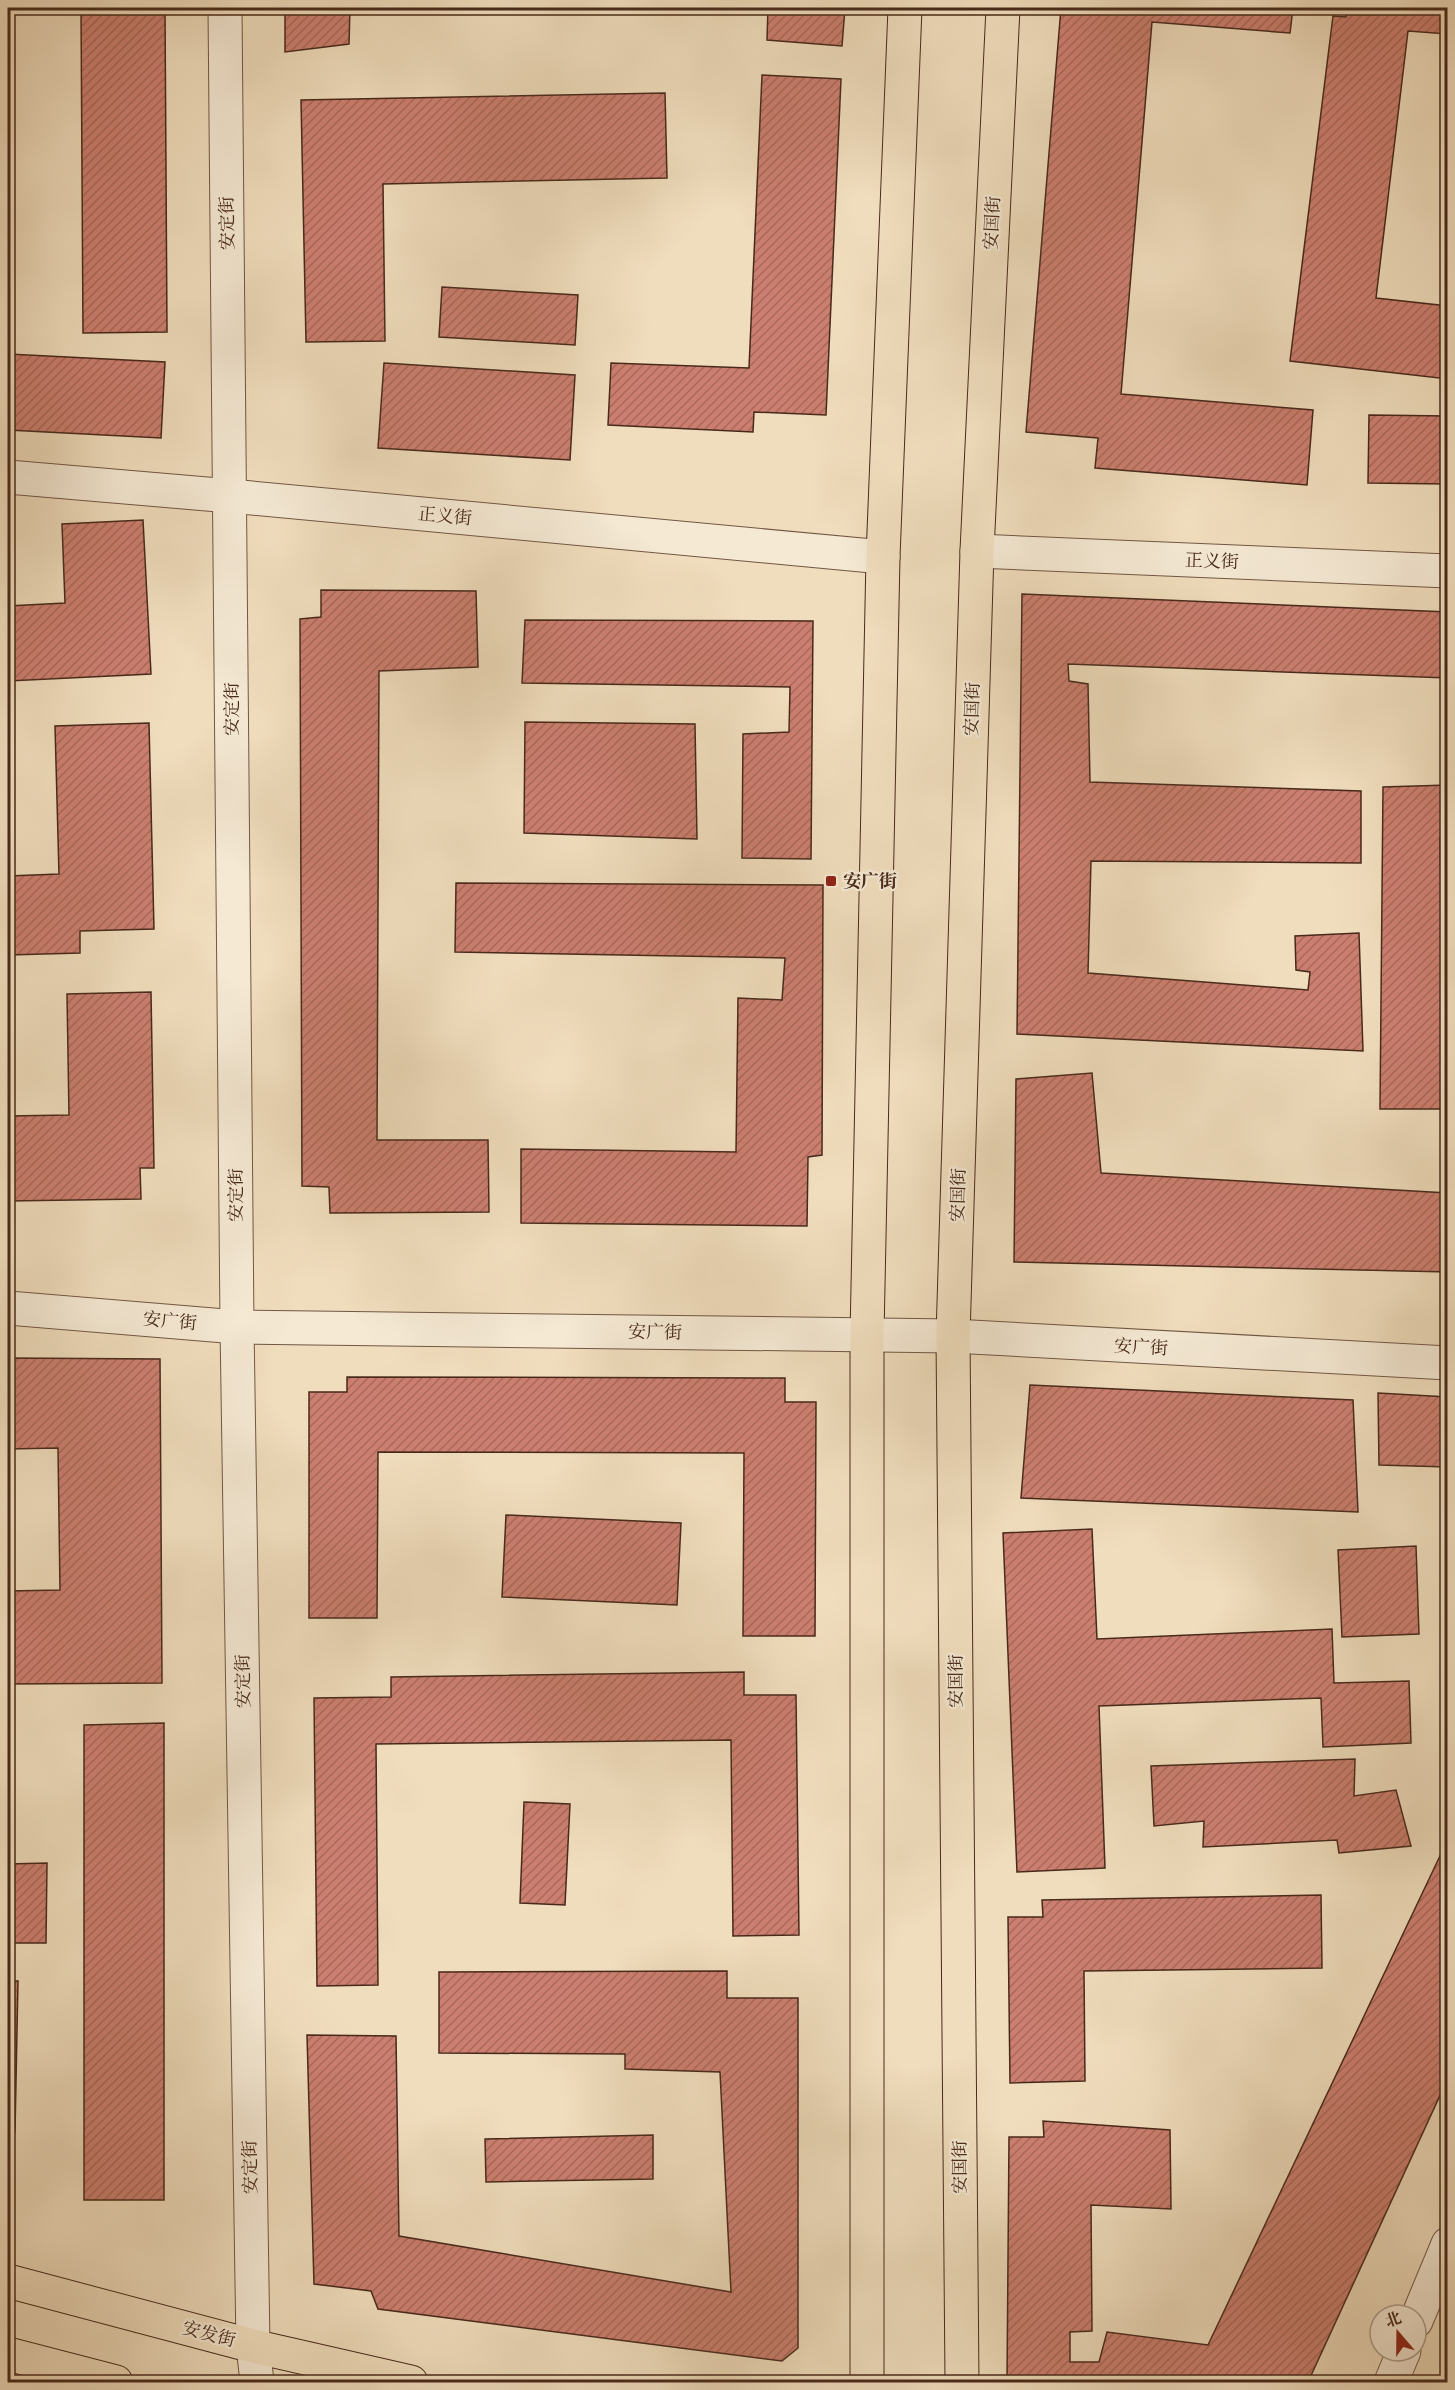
<svg xmlns="http://www.w3.org/2000/svg" width="1455" height="2390" viewBox="0 0 1455 2390" font-family="'IM FELL French Canon','Noto Serif SC',serif">
  <defs>
    <pattern id="building-hatch" width="6" height="6" patternUnits="userSpaceOnUse" patternTransform="scale(1.5)"><rect width="6" height="6" fill="#cc7f70"/><path d="M-1 1l2-2M0 6l6-6M5 7l2-2" fill="none" stroke="#a8685b"/></pattern>
  </defs>
  <rect width="100%" height="100%" fill="#f0ddbd"/>
  <filter id="stains"><feTurbulence type="fractalNoise" baseFrequency=".00333" numOctaves="4"/><feColorMatrix values="0 0 0 0 .2 0 0 0 0 .09 0 0 0 0 .02 0 0 0 .5 -.17"/></filter>
  <radialGradient id="worn" r=".72"><stop offset=".6" stop-color="#630" stop-opacity="0"/><stop offset="1" stop-color="#630" stop-opacity=".3"/></radialGradient>
  <!-- building -->
  <g fill="url(#building-hatch)" stroke="#482a1a" stroke-width="1.5">
    <path d="M 81,8 L 165,8 L 167,332 L 83,333 Z"/>
    <path d="M 285,8 L 350,8 L 349,44 L 285,52 Z"/>
    <path d="M 768,8 L 845,8 L 842,46 L 767,40 Z"/>
    <path d="M 1061,8 L 1293,8 L 1290,33 L 1152,22 L 1121,394 L 1313,410 L 1307,485 L 1095,468 L 1098,438 L 1026,432 Z"/>
    <path d="M 1346,8 L 1448,8 L 1448,34 L 1408,31 L 1376,298 L 1448,306 L 1448,379 L 1290,361 L 1333,16 L 1346,17 Z"/>
    <path d="M 762,75 L 841,79 L 826,415 L 754,412 L 753,432 L 608,425 L 611,363 L 749,368 Z"/>
    <path d="M 665,93 L 667,178 L 383,184 L 385,341 L 306,342 L 301,100 Z"/>
    <path d="M 442,287 L 578,295 L 575,345 L 439,337 Z"/>
    <path d="M 8,354 L 165,362 L 161,438 L 8,430 Z"/>
    <path d="M 384,363 L 575,375 L 570,460 L 378,448 Z"/>
    <path d="M 1369,415 L 1448,416 L 1448,484 L 1368,483 Z"/>
    <path d="M 143,520 L 151,674 L 8,681 L 8,606 L 65,603 L 62,524 Z"/>
    <path d="M 321,590 L 476,591 L 478,667 L 379,671 L 377,1140 L 488,1140 L 489,1212 L 330,1213 L 329,1187 L 302,1186 L 300,619 L 321,617 Z"/>
    <path d="M 1022,594 L 1448,612 L 1448,678 L 1068,664 L 1069,681 L 1088,684 L 1090,782 L 1361,791 L 1361,863 L 1091,861 L 1088,973 L 1308,990 L 1310,972 L 1296,970 L 1295,936 L 1359,933 L 1363,1051 L 1017,1034 Z"/>
    <path d="M 525,620 L 813,621 L 811,859 L 742,858 L 743,734 L 789,732 L 790,687 L 522,683 Z"/>
    <path d="M 525,722 L 695,724 L 697,839 L 524,833 Z"/>
    <path d="M 149,723 L 154,929 L 80,931 L 80,953 L 8,955 L 8,876 L 59,874 L 55,726 Z"/>
    <path d="M 1448,785 L 1448,838 L 1440,838 L 1443,1008 L 1448,1008 L 1448,1109 L 1380,1109 L 1383,787 Z"/>
    <path d="M 456,883 L 823,885 L 822,1155 L 808,1157 L 807,1226 L 521,1223 L 521,1149 L 736,1152 L 738,998 L 782,1000 L 785,958 L 455,952 Z"/>
    <path d="M 151,992 L 154,1168 L 140,1168 L 141,1199 L 8,1201 L 8,1116 L 69,1115 L 67,994 Z"/>
    <path d="M 1092,1073 L 1101,1173 L 1448,1193 L 1448,1272 L 1014,1262 L 1016,1079 Z"/>
    <path d="M 8,1358 L 160,1359 L 162,1683 L 8,1684 L 8,1591 L 60,1590 L 58,1448 L 8,1449 Z"/>
    <path d="M 347,1377 L 785,1378 L 785,1402 L 816,1402 L 815,1636 L 743,1636 L 744,1453 L 378,1452 L 377,1618 L 309,1618 L 309,1392 L 347,1392 Z"/>
    <path d="M 1030,1385 L 1353,1400 L 1358,1512 L 1021,1498 Z"/>
    <path d="M 1378,1393 L 1448,1397 L 1448,1467 L 1379,1465 Z"/>
    <path d="M 506,1515 L 681,1523 L 677,1605 L 502,1597 Z"/>
    <path d="M 1092,1529 L 1097,1639 L 1332,1629 L 1334,1683 L 1409,1681 L 1411,1743 L 1323,1747 L 1321,1698 L 1099,1706 L 1105,1868 L 1017,1872 L 1003,1533 Z"/>
    <path d="M 1416,1546 L 1419,1634 L 1342,1637 L 1338,1550 Z"/>
    <path d="M 744,1672 L 744,1695 L 796,1695 L 799,1935 L 733,1936 L 731,1740 L 376,1744 L 378,1985 L 317,1986 L 314,1698 L 391,1697 L 391,1677 Z"/>
    <path d="M 164,1723 L 164,2200 L 84,2200 L 84,1725 Z"/>
    <path d="M 1355,1759 L 1354,1796 L 1396,1790 L 1411,1846 L 1339,1853 L 1337,1840 L 1203,1847 L 1204,1821 L 1154,1826 L 1151,1766 Z"/>
    <path d="M 524,1802 L 570,1804 L 565,1905 L 520,1903 Z"/>
    <path d="M 1448,1839 L 1448,2078 L 1308,2382 L 1007,2382 L 1009,2137 L 1044,2137 L 1043,2121 L 1170,2130 L 1171,2209 L 1091,2205 L 1092,2331 L 1070,2332 L 1070,2362 L 1099,2362 L 1107,2332 L 1208,2345 Z"/>
    <path d="M 47,1863 L 46,1943 L 8,1943 L 8,1864 Z"/>
    <path d="M 1321,1895 L 1322,1968 L 1084,1971 L 1085,2081 L 1010,2083 L 1008,1917 L 1043,1917 L 1042,1900 Z"/>
    <path d="M 727,1971 L 727,1998 L 798,1998 L 798,2348 L 782,2361 L 378,2309 L 371,2291 L 314,2284 L 307,2035 L 396,2036 L 399,2236 L 731,2292 L 720,2072 L 625,2069 L 625,2054 L 439,2053 L 439,1972 Z"/>
    <path d="M 8,1981 L 18,1981 L 15,2132 L 8,2132 Z"/>
    <path d="M 653,2135 L 653,2179 L 486,2182 L 485,2139 Z"/>
  </g>
  <g fill="none" stroke-linecap="round" stroke-linejoin="round">
    <defs>
      <g id="minor">
        <path d="M 225,8 L 237,1327 L 253,2346 L 257,2382"/>
        <path d="M 8,477 L 230,496 L 883,557"/>
        <path d="M 977,551 L 1448,571"/>
        <path d="M 8,1308 L 237,1327 L 953,1336 L 1448,1363"/>
        <path d="M 1416,2321 L 1448,2244"/>
        <path d="M 1391,2382 L 1404,2351"/>
      </g>
      <g id="major">
        <path d="M 8,2281 L 253,2346 L 411,2382"/>
        <path d="M 8,2354 L 116,2382"/>
        <path d="M 867,2382 L 867,1335 L 883,557 L 905,8"/>
        <path d="M 962,2382 L 953,1336 L 977,551 L 1003,8"/>
      </g>
    </defs>
    <!-- minor casing -->
    <use href="#minor" stroke="#725743" stroke-width="35"/>
    <!-- major casing -->
    <use href="#major" stroke="#482a1a" stroke-width="35"/>
    <!-- minor -->
    <use href="#minor" stroke="#f5e9d4" stroke-width="33"/>
    <!-- major -->
    <use href="#major" stroke="#f0ddbd" stroke-width="33"/>
  </g>
  <!-- markers -->
  <rect fill="#8f2418" stroke="#f5e9d4" stroke-width="2" x="825" y="875" width="12" height="12" rx="3"/>
  <g text-anchor="middle" stroke-width="4.5" stroke-linejoin="round" paint-order="stroke">
    <!-- street labels -->
    <g font-size="18" fill="#482a1a" stroke="#f5e9d4">
      <text transform="translate(227 223) rotate(-91)" y="6">安定街</text>
      <text transform="translate(992 223) rotate(-87)" y="6">安国街</text>
      <text transform="translate(445 516) rotate(5)" y="6">正义街</text>
      <text transform="translate(1212 561) rotate(2)" y="6">正义街</text>
      <text transform="translate(232 709) rotate(-90)" y="6">安定街</text>
      <text transform="translate(972 709) rotate(-88)" y="6">安国街</text>
      <text transform="translate(236 1195) rotate(-90)" y="6">安定街</text>
      <text transform="translate(958 1195) rotate(-88)" y="6">安国街</text>
      <text transform="translate(170 1321) rotate(5)" y="6">安广街</text>
      <text transform="translate(655 1332) rotate(1)" y="6">安广街</text>
      <text transform="translate(1141 1347) rotate(3)" y="6">安广街</text>
      <text transform="translate(243 1681) rotate(-91)" y="6">安定街</text>
      <text transform="translate(956 1681) rotate(-90)" y="6">安国街</text>
      <text transform="translate(250 2167) rotate(-91)" y="6">安定街</text>
      <text transform="translate(960 2167) rotate(-90)" y="6">安国街</text>
      <text transform="translate(209 2334) rotate(15)" y="6">安发街</text>
    </g>
    <!-- poi labels -->
    <g font-size="18" font-weight="bold" fill="#482a1a" stroke="#f5e9d4" text-anchor="start">
      <text x="843" y="887">安广街</text>
    </g>
  </g>
  <!-- margin -->
  <rect width="1455" height="2390" fill="none" stroke="#f0ddbd" stroke-width="30"/>
  <rect x="9" y="9" width="1437" height="2372" fill="none" stroke="#482a1a" stroke-width="3"/>
  <rect x="15" y="15" width="1425" height="2360" fill="none" stroke="#482a1a" stroke-width="1.5"/>
  <!-- north arrow -->
  <g transform="translate(1398 2333) rotate(340)"><circle r="28" fill="#f5e9d4" stroke="#b09d8a" stroke-width="1.5"/>
  <path d="M0-4.5L10 22L0 15L-10 22Z" fill="#8f2418"/>
  <text y="-9" font-size="16" font-weight="bold" text-anchor="middle" fill="#482a1a">北</text>
  </g>
  <rect width="100%" height="100%" filter="url(#stains)"/>
  <rect width="100%" height="100%" fill="url(#worn)"/>
</svg>
